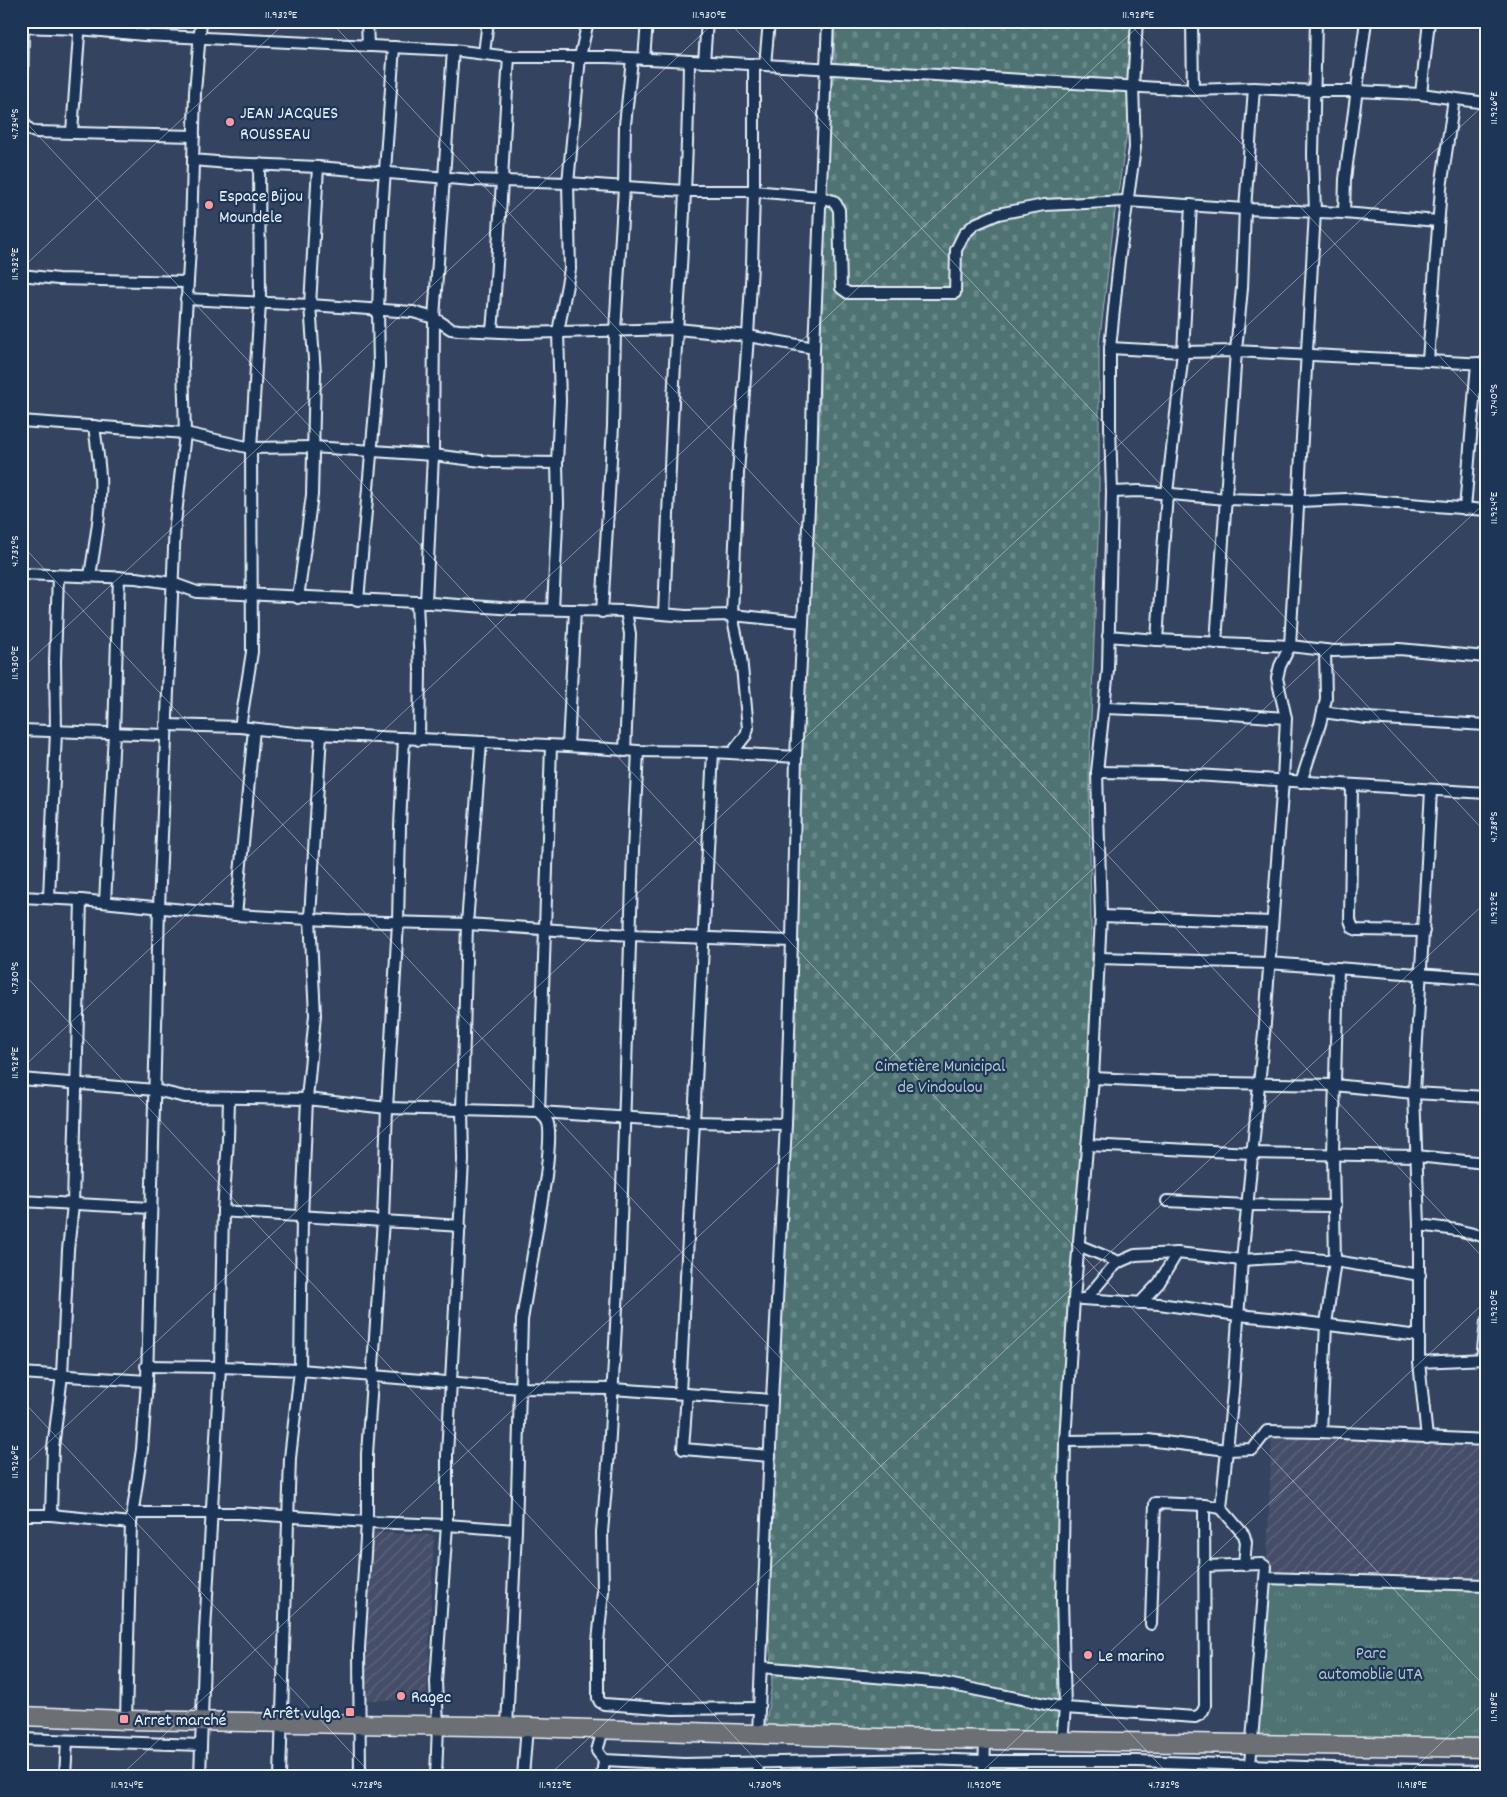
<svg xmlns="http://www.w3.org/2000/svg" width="1507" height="1797" viewBox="0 0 1507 1797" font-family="Dekko,sans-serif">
  <defs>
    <pattern id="industrial-furrows" width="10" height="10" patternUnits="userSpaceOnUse" patternTransform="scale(1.25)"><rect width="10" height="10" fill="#444d67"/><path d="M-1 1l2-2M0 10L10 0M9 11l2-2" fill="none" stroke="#5f677e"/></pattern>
    <pattern id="cemetery-stones" width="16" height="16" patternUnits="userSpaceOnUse" patternTransform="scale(1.25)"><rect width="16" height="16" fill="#4f7273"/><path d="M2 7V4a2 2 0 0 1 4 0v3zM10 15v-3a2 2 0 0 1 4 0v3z" fill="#688788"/></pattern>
    <pattern id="park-tufts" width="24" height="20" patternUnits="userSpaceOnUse" patternTransform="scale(1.25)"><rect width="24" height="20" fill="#4f7273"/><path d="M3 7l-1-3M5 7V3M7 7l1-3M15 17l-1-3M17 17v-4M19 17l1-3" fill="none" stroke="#688788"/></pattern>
  </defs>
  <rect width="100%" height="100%" fill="#344360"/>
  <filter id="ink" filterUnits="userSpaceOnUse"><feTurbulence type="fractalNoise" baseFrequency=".02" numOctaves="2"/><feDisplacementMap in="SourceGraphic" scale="10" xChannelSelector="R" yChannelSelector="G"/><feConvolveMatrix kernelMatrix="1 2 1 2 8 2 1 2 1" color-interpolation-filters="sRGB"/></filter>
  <g filter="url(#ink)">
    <!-- industrial -->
    <g fill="url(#industrial-furrows)">
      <path d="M 1272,1432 L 1486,1440 L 1486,1585 L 1266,1578 Z"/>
      <path d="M 369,1532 L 434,1535 L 427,1701 L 362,1700 Z"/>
    </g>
    <!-- cemetery -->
    <path fill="url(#cemetery-stones)" stroke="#9cb2b6" d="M 834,21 L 1137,21 L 1133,93 L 1115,212 L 1099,345 L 1099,511 L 1089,771 L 1093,1078 L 1065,1441 L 1063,1731 L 765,1729 L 772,1683 L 769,1633 L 774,1362 L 796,757 L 820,420 L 821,197 L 835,62 Z"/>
    <!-- park -->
    <path fill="url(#park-tufts)" stroke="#9cb2b6" d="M 1265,1582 L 1486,1591 L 1486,1741 L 1257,1736 Z"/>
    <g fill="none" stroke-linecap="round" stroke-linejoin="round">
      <defs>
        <g id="minor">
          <path d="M 367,21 L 368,46"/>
          <path d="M 1192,21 L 1193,90"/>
          <path d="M 21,27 L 79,29 L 144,35 L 453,50 L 509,57 L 608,57 L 731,63 L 1193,90 L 1254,88 L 1315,91 L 1356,91 L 1421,94 L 1486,103"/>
          <path d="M 23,27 L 22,117 C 24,125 27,129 35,132 L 194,136"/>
          <path d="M 484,53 L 488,21"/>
          <path d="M 644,59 L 647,21"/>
          <path d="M 704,62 L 707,21"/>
          <path d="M 765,65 L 769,21"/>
          <path d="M 1421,94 L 1429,21"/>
          <path d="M 72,132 L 80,21"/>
          <path d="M 193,160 L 228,163 L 318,167 L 472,180 L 568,183 L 684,191 L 754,191 L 821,197 L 833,201 L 836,204 L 839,210 L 841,288 L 848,293 L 955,293 L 956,250 L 964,234 L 975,224 L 998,214 L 1044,205 L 1127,201 L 1245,209 L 1344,213 L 1438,221"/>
          <path d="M 1344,213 L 1345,179 L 1366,21"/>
          <path d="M 21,275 L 58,279 L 187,282"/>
          <path d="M 186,299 L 310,305 L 413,312 L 434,318 L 451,329 L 459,330 L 521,333 L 677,329 L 748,336 L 814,348"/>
          <path d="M 492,331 C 500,240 503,148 509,57"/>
          <path d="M 1110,348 L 1183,352 L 1236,351 L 1486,364"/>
          <path d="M 1428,360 L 1441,188 L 1454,99"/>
          <path d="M 21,421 L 185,433 L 251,448 L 313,447 L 433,455 L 490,462 L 557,463"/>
          <path d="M 1112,492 L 1139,491 L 1226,499 L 1299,501 L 1347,499 L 1486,510"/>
          <path d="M 1465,509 L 1477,363"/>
          <path d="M 21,574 L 136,578 L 172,583 L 197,592 L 417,602 L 514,609 L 626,611 L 686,616 L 732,615 L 803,622"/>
          <path d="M 90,576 C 95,543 102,509 100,476 C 99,459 96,442 94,426"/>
          <path d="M 298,598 L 312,495 L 315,373 L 310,305 L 318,167"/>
          <path d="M 358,600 L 379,366 L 378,310 L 381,225 L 394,47"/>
          <path d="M 417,602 L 420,670 L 419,740"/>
          <path d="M 426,603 L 433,455 L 434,318 L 453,50"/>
          <path d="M 553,609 L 558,504 L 557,463 L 560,401 L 558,332 L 570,269 L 568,183 L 580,57 L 588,21"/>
          <path d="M 602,612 L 613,426 L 615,331 L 624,188 L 625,125 L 632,59"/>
          <path d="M 664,614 C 668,519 671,425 677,330 C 683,241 688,151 689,61"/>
          <path d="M 1108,636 L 1157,640 L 1290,646 L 1334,651 L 1399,649 L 1486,657"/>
          <path d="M 1157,640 L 1167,493 L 1183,352 L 1191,205"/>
          <path d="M 1216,643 L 1236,351 L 1242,288 L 1245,209 L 1254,88"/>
          <path d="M 1105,708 L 1203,712 L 1286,718"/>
          <path d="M 1323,712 L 1366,718 L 1486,725"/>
          <path d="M 166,725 L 240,727 L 295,733 L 568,746 L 638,751 L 713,752 L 796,757"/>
          <path d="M 240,727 L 252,652 L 251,448 L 260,303 L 259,164"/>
          <path d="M 21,730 L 166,735"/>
          <path d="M 568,746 L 575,610"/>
          <path d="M 625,751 L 630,634 L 626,611"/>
          <path d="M 638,751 L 633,851 L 620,1252 L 609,1453 L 602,1532 L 603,1591 L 598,1642 L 598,1698 L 600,1702 L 604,1704 L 673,1709 L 759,1708"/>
          <path d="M 732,753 L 746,735 L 748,728 L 741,657 L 732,615 L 738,473 L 748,336 L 752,265 L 754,191 L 754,64"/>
          <path d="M 1097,772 L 1163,773 L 1486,793"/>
          <path d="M 1301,782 L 1320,724 L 1326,699 L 1325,650"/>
          <path d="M 1352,785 L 1350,920 L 1353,928 L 1358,930 L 1424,931"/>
          <path d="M 21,897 L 81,900 L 236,915 L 346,921 L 467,924 L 630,935 L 792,941"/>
          <path d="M 49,898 L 56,731 L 55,661 L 58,576"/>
          <path d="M 105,902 L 114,733 L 119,577"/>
          <path d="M 236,915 L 254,729"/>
          <path d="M 1101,916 L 1272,922"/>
          <path d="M 1099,958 L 1268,963 L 1486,979"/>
          <path d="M 1093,1078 L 1177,1082 L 1334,1085 L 1414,1093 L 1486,1097"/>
          <path d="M 21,1079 L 155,1090 L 185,1097 L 307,1099 L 387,1108 L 539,1112 L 695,1122 L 786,1124"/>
          <path d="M 1087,1145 L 1252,1153 L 1416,1156 L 1486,1163"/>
          <path d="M 21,1201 L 151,1208"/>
          <path d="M 1167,1201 L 1247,1205 L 1335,1206"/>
          <path d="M 223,1211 C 302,1217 381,1220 460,1226"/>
          <path d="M 1419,1225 L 1457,1230 L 1486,1237"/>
          <path d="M 1078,1245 L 1119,1262"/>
          <path d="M 1082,1299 L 1159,1304 L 1238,1315 L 1280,1319 L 1419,1336"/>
          <path d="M 1086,1299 L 1111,1269 L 1119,1262 L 1135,1255 L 1177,1253 L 1242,1260 L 1292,1257 L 1335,1261 L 1420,1275"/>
          <path d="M 1140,1303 L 1159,1283 L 1177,1253"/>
          <path d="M 1482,1359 L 1486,1322"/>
          <path d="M 1419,1362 L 1486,1359"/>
          <path d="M 146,1366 L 220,1367 L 300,1370 L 520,1388 L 612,1389 L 772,1400"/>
          <path d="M 21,1373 L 147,1381"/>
          <path d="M 680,1393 L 713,752"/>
          <path d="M 687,1394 L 683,1449 L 770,1456"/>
          <path d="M 1321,1432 L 1326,1324 L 1335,1261 L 1333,1155 L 1338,968"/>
          <path d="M 1427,1438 L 1419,1362 L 1419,1225 L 1414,1093 L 1431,790"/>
          <path d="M 1065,1441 L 1148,1440 L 1227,1450 L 1253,1449 L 1267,1431 L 1321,1432 L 1486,1440"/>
          <path d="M 133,1513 L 239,1513 L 367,1522 L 447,1525 L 516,1530"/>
          <path d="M 21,1515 L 51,1515 L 131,1523"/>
          <path d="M 51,1515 L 53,1448 L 62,1375 L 68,1250 L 73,1205 L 81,900"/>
          <path d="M 1244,1565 L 1246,1542 L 1244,1535 L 1221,1508 L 1233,1392 L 1242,1260 L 1265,1023 L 1283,780 L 1286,718 L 1277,678 L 1280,666 L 1290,646 L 1315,212 L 1313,154 L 1316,21"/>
          <path d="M 1205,1566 L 1262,1564 L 1266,1567 L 1250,1765"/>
          <path d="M 1266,1578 L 1486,1585"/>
          <path d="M 1151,1624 L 1155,1503 L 1204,1505 L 1221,1508"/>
          <path d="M 761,1667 L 943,1683 L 1065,1708 L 1195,1717 C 1201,1715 1203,1712 1205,1706 L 1204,1505"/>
          <path d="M 126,1720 L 131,1523 L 142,1449 L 147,1381 L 159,907 L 175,524 L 185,433 L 183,364 L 191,231 L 195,92 L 201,21"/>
          <path d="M 507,1727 L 516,1530 L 522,1320 L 546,1176 C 547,1165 552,1129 547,1121 C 546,1118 542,1115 539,1112 L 551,746"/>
          <path d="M 758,1734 L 772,1400 L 786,1124 L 792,941 L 796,757 L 811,469 L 814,348 L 828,21"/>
          <path d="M 21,1739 L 201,1745"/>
          <path d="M 1062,1741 L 1065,1708 L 1062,1600 L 1065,1441 L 1074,1299 L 1093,1078 L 1101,916 L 1097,772 L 1108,670 L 1112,492 L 1110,427 L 1110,348 L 1119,261 L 1135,148 L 1133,86 L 1137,21"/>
          <path d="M 604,1760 L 684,1764 L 924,1759 L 985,1761 L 1137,1761 L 1360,1769 L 1486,1771"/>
          <path d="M 65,1776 L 67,1741"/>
          <path d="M 200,1776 L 205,1631 L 220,1367 L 223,1211 L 228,1140 L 229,1098"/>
          <path d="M 280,1776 L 290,1458 L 300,1370 L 302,1217 L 307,1099 L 315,1015 L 310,918 L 321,734"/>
          <path d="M 360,1776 L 359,1648 L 367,1522 L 367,1454 L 383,1220 L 387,1108 L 398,923 L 400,827 L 404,738"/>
          <path d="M 436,1776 L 438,1726 L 436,1682 L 447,1525 L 447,1455 L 463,1160 L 462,1109 L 467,924 L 481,742"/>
          <path d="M 523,1776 L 527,1727"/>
          <path d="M 602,1776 L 604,1760 L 597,1751 L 603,1730"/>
          <path d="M 756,1776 L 759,1762"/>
          <path d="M 984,1776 L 985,1739"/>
        </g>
        <path id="trunk" d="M 21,1716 L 126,1720 L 527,1727 L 880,1738 L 1486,1748"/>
      </defs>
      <!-- minor casing -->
      <use href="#minor" stroke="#e8f1f8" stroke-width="14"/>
      <!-- trunk casing -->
      <use href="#trunk" stroke="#e8f1f8" stroke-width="21"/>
      <!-- minor -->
      <use href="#minor" stroke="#1d3557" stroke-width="10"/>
      <!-- trunk -->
      <use href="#trunk" stroke="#6c6f75" stroke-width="18"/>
    </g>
  </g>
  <!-- ticks -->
  <path fill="none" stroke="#e8f1f8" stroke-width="1" stroke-opacity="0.45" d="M 330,21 L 1486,1261M 728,21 L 1486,833M 1127,21 L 1486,406M 21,117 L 1486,1688M 21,269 L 287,21M 21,544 L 1170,1776M 21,669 L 716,21M 21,971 L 771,1776M 21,1069 L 1144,21M 21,1399 L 373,1776M 21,1468 L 1486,103M 120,1776 L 1486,502M 548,1776 L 1486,902M 977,1776 L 1486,1301M 1406,1776 L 1486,1701"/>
  <!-- markers -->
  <g fill="#ff9aa2" stroke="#1d3557" stroke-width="2">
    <circle cx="230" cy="122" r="5"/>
    <circle cx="209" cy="205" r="5"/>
    <circle cx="1088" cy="1655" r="5"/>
    <circle cx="401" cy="1696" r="5"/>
    <rect x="345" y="1707" width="10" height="10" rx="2.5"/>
    <rect x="119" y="1714" width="10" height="10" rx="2.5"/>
  </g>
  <g text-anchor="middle" stroke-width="4.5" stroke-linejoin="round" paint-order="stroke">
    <!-- poi labels -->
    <g font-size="18" fill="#e8f1f8" stroke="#1d3557" text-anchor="start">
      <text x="240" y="118">JEAN JACQUES<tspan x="240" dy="21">ROUSSEAU</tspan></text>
      <text x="219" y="201">Espace Bijou<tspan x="219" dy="21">Moundele</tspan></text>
      <text x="1098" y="1661">Le marino</text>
      <text x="411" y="1702">Ragec</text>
      <text x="340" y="1718" text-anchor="end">Arrêt vulga</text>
      <text x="134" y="1725">Arret marché</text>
    </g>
    <!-- park labels -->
    <g font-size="18" fill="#b2c5c9" stroke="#1d3557">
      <text x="940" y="1071">Cimetière Municipal<tspan x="940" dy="21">de Vindoulou</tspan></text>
      <text x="1371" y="1658">Parc<tspan x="1371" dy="21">automoblie UTA</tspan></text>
    </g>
  </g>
  <!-- margin -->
  <rect width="1507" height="1797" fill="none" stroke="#1d3557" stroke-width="55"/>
  <rect x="28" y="28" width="1452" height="1742" fill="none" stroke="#e8f1f8" stroke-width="2"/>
  <g font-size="12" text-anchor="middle" fill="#e8f1f8">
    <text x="281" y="18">11.932°E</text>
    <text x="709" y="18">11.930°E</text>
    <text x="1138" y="18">11.928°E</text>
    <text transform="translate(1493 108) rotate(-90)" y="4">11.926°E</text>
    <text transform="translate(14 124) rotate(-90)" y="4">4.734°S</text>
    <text transform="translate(14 264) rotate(-90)" y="4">11.932°E</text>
    <text transform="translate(1493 400) rotate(-90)" y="4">4.740°S</text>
    <text transform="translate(1493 508) rotate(-90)" y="4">11.924°E</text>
    <text transform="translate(14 551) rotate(-90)" y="4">4.732°S</text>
    <text transform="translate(14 663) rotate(-90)" y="4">11.930°E</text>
    <text transform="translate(1493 827) rotate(-90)" y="4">4.738°S</text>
    <text transform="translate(1493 908) rotate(-90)" y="4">11.922°E</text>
    <text transform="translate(14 978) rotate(-90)" y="4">4.730°S</text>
    <text transform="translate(14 1063) rotate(-90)" y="4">11.928°E</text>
    <text transform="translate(1493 1307) rotate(-90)" y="4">11.920°E</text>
    <text transform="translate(14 1462) rotate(-90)" y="4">11.926°E</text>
    <text transform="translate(1493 1707) rotate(-90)" y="4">11.918°E</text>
    <text x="127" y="1788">11.924°E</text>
    <text x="367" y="1788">4.728°S</text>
    <text x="555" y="1788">11.922°E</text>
    <text x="765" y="1788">4.730°S</text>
    <text x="984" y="1788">11.920°E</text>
    <text x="1164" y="1788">4.732°S</text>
    <text x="1412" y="1788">11.918°E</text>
  </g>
</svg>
